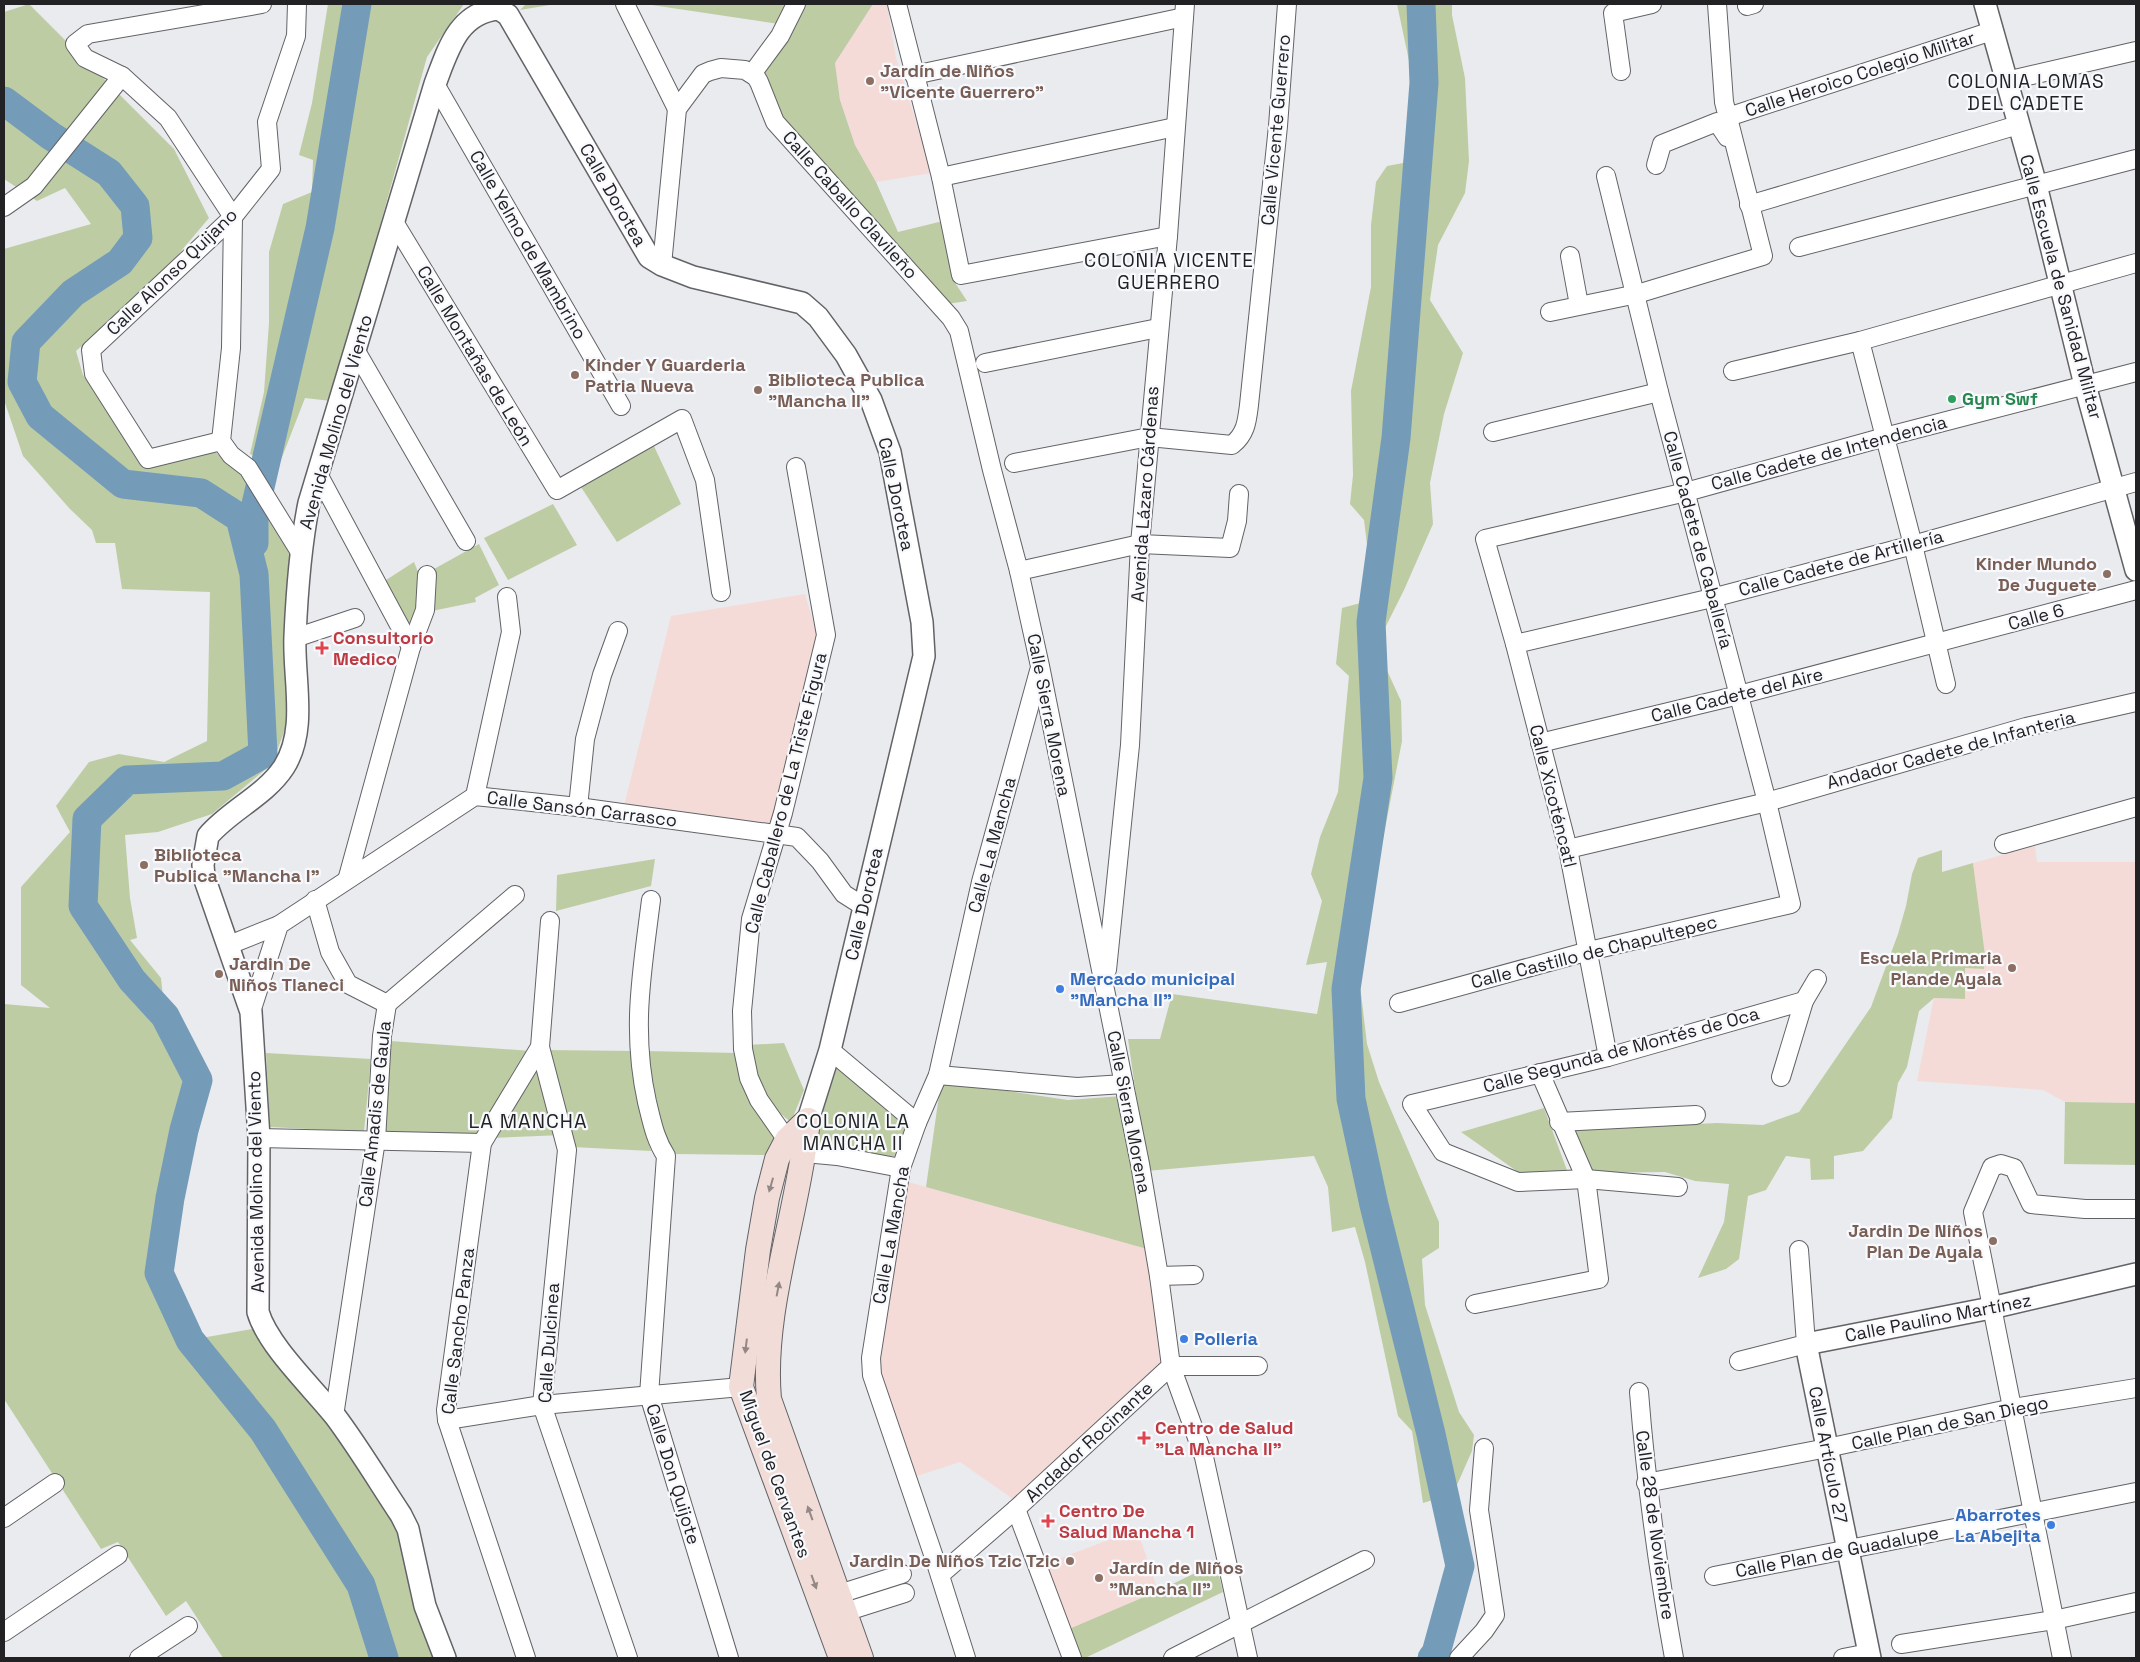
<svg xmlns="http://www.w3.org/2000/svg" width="2140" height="1662" viewBox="0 0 2140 1662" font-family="'Space Grotesk',sans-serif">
  <rect width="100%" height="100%" fill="#eaebef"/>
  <!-- education -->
  <g fill="#f5dbd7">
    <path d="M 873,4 L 887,4 L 896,58 L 932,173 L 876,182 L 855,145 L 840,100 L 835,63 Z"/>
    <path d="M 805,594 L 817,635 L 772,829 L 624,806 L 671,616 Z"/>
    <path d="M 2035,846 L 2037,862 L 2136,862 L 2136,1103 L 2065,1102 L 2043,1090 L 1917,1081 L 1934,998 L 1960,999 L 1965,967 L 1984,969 L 1985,955 L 1973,863 Z"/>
    <path d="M 905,1181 L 1147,1249 L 1163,1363 L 1016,1501 L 960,1462 L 914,1477 L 877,1364 Z"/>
    <path d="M 1137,1529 L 1158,1591 L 1062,1632 L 1040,1566 Z"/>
  </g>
  <!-- green -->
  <g fill="#becca4">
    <path d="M 29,4 L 174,149 L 209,218 L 160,276 L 76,351 L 83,375 L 149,465 L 213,450 L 241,474 L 290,552 L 286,727 L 272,764 L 212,814 L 158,832 L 125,835 L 130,898 L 137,938 L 130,940 L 161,978 L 165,1016 L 198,1080 L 170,1198 L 159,1273 L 190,1340 L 252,1329 L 349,1451 L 400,1530 L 441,1658 L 223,1658 L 186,1601 L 166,1616 L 118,1542 L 101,1549 L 4,1399 L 4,1004 L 50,1008 L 21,985 L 21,887 L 70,832 L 56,806 L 89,762 L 119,754 L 164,762 L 207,741 L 210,592 L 122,589 L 115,543 L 96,543 L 92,530 L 70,509 L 23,456 L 4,400 L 4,249 L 91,224 L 65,188 L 37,201 L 4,179 L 4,12 Z"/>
    <path d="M 328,4 L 464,4 L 427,57 L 331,401 L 305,398 L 279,465 L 250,454 L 264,392 L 269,323 L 269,252 L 283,204 L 312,192 L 313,160 L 299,155 L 312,103 Z"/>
    <path d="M 526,4 L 556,4 L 520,10 Z"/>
    <path d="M 645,4 L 790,4 L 779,24 Z"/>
    <path d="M 803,4 L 873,4 L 835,63 L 840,100 L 855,145 L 876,182 L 898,232 L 943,221 L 954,281 L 967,301 L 947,304 L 777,115 L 759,72 Z"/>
    <path d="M 1397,4 L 1452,4 L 1452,15 L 1465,78 L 1469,161 L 1465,193 L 1438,245 L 1430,300 L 1463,353 L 1444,414 L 1430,483 L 1433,524 L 1404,590 L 1382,634 L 1385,666 L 1401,701 L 1402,741 L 1358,968 L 1367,1044 L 1379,1082 L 1439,1222 L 1439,1248 L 1422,1259 L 1425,1305 L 1459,1412 L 1474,1435 L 1472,1451 L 1453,1494 L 1423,1503 L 1412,1431 L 1398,1416 L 1365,1262 L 1355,1227 L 1332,1232 L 1328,1187 L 1314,1156 L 1147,1171 L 1128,1039 L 1160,1039 L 1172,994 L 1317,1014 L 1327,962 L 1306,965 L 1322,901 L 1311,874 L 1320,837 L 1338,792 L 1349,676 L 1336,664 L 1342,608 L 1364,602 L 1371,577 L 1364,520 L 1350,504 L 1353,475 L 1351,391 L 1371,287 L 1371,225 L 1376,182 L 1387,166 L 1403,163 L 1416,94 Z"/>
    <path d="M 653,444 L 681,504 L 617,542 L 579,484 Z"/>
    <path d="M 553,504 L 577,545 L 508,580 L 484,538 Z"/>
    <path d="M 479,544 L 499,585 L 475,598 L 476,602 L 432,611 L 434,569 Z"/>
    <path d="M 414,562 C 426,589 421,609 409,634 L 383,582 Z"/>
    <path d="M 1942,850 L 1942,872 L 1973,863 L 1985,955 L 1984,969 L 1965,968 L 1965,999 L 1934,998 L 1919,1011 L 1907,1067 L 1898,1083 L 1892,1118 L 1863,1151 L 1834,1156 L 1834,1179 L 1811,1180 L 1810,1159 L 1786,1156 L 1766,1190 L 1748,1196 L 1739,1259 L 1726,1269 L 1698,1278 L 1724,1222 L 1729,1184 L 1695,1181 L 1665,1172 L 1588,1173 L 1568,1130 L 1717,1123 L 1763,1125 L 1799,1112 L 1871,1007 L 1898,934 L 1906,906 L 1912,874 L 1918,858 Z"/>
    <path d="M 655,859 L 651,886 L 556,911 L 557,875 Z"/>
    <path d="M 390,1041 L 532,1051 L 478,1137 L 382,1136 Z"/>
    <path d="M 784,1043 L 804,1090 L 791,1122 C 761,1100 757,1079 747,1045 Z"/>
    <path d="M 546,1050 L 635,1051 C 634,1086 641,1117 651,1151 L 572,1147 Z"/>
    <path d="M 645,1051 L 738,1053 L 780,1142 L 768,1155 L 672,1154 L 660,1138 Z"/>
    <path d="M 266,1053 L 371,1059 L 364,1132 L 270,1127 Z"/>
    <path d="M 539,1058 L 563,1135 L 489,1138 Z"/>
    <path d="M 838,1065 L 911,1123 L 897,1156 L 869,1157 L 816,1145 L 815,1127 Z"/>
    <path d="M 941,1081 L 1068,1100 L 1122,1096 L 1147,1249 L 926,1187 Z"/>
    <path d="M 2065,1102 L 2136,1103 L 2136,1165 L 2064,1164 Z"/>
    <path d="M 1544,1108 L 1568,1173 L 1518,1172 L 1461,1132 Z"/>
    <path d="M 1216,1563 L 1223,1592 L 1085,1658 L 1072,1658 L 1062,1632 L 1158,1591 Z"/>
  </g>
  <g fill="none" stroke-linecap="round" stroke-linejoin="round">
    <!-- river -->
    <g stroke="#749cb9" stroke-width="29">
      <path d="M 1421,4 L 1424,83 L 1396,438 L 1371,622 L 1378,778 L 1346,989 L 1351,1099 L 1374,1205 L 1431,1434 L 1460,1566 L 1436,1653 L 1432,1658"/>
      <path d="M 4,101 L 51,136 L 109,173 L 135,206 L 138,238 L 120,262 L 73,293 L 26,342 L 22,382 L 40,416 L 123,484 L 201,493 L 240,518 L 254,574 L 263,754 L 223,776 L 127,780 L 87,819 L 83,906 L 132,980 L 165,1016 L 198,1080 L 184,1130 L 170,1198 L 159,1273 L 190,1340 L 263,1430 L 361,1585 L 384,1658"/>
      <path d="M 254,543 L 254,513 L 320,228 L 357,4"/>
    </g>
    <defs>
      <g id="minor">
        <path d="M 625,4 L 677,109"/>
        <path d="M 897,4 L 941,177 L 961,275 L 1168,236"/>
        <path d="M 1747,6 L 1754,4"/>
        <path d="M 1621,71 L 1613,13 L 1652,4"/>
        <path d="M 752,74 L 780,36 L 796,4"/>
        <path d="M 914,75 L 1184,17"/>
        <path d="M 2006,81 L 2136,51"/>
        <path d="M 435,84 L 621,406"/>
        <path d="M 1728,117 L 1992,31"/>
        <path d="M 1656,165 L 1662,144 L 1717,122 L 1727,137 L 1732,136"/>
        <path d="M 941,177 L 1175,127"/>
        <path d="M 1749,205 L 2018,125"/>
        <path d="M 4,207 L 34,186 L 122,76"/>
        <path d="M 233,217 L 168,118 L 122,76 L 85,58 L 75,44 L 88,34 L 262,4"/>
        <path d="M 233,217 L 231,348 L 221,441 L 231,455 L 248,468 L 300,552"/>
        <path d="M 394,222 L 557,490 L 682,419 L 705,480 L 721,592"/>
        <path d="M 1799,247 L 2136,159"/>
        <path d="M 1570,256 L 1579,305"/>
        <path d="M 662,265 L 677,109 L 703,74 L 710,71 L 721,68 L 745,70 L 756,77 L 759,82 L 775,122 L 951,318 L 959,331 L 992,470 L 1019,571 L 1040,666 L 1140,1164 L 1159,1276 L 1171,1366 L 1204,1457 L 1248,1658"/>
        <path d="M 1550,312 L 1637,294 L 1763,256 L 1724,102 L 1717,4"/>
        <path d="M 1860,341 L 1913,545 L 1946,684"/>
        <path d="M 356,351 L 466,541"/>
        <path d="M 985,363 L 1158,328"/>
        <path d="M 1733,371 L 1860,341 L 2136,263"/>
        <path d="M 1493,432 L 1659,392"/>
        <path d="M 221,441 L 148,459 L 94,374 L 91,350 L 233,217 L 271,169 L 267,122 L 296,36 L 297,4"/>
        <path d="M 1014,463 L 1149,437 L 1232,445 C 1246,434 1247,421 1249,405 L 1278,126 L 1287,4"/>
        <path d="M 796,467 L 826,635 L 783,813 L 751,919 L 742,1011 L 743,1049 L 749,1078 L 759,1100 L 787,1140 L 805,1153 L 837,1156 L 901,1168"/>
        <path d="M 318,474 L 411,647 L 348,877"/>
        <path d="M 1019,571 L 1140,544 L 1230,548 L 1237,521 L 1239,494"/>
        <path d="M 295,638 L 355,618"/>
        <path d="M 1515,644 L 1712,598 L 1913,545 L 2136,482"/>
        <path d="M 411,647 L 425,610 L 427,575"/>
        <path d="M 1540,743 L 1739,695 L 2136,590"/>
        <path d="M 475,796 L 511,632 L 507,597"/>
        <path d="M 578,807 L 585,739 L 602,675 L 618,631"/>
        <path d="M 2004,844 L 2136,807"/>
        <path d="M 1568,849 L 1767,802 L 2026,727 L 2136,702"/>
        <path d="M 315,900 L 330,952 L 348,984 L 387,1004"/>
        <path d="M 651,900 C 642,972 631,1030 647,1102 C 652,1122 655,1139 666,1156 L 649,1395 L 729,1658"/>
        <path d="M 229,945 L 279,925"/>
        <path d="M 1107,970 L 1130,745 L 1140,544 L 1168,236 L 1185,4"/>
        <path d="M 1399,1003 L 1589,951 L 1791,904 L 1767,802 L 1659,392 L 1606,176"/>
        <path d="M 387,1004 L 515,895"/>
        <path d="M 251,1012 L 279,925 L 475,796 L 578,807 L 797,837 L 820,861 L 844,894 L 863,906"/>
        <path d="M 540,1047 L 567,1150 L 542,1405 L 628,1658"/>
        <path d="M 830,1050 L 917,1123"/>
        <path d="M 1608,1057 L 1568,849 L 1515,644 L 1485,539 L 1686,492 L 1885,437 L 2136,372"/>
        <path d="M 938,1075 L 1077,1087 L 1124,1084"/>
        <path d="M 1781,1077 L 1804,1001 L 1817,979"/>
        <path d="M 1559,1122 L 1696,1115"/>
        <path d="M 259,1138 L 482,1143"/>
        <path d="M 1678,1187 L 1586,1179 L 1518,1182 L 1443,1152 L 1412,1104 L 1608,1057 L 1804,1001"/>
        <path d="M 1159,1276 L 1194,1275"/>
        <path d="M 1475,1304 L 1599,1279 L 1586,1179 L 1540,1073"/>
        <path d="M 1739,1361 L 1806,1344 L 1799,1250"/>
        <path d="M 1639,1392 C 1646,1482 1658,1570 1674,1658"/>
        <path d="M 334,1416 L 376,1140 L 382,1036 L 387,1004"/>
        <path d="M 447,1420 L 542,1405 L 741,1387"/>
        <path d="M 1646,1483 L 1827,1448 L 2013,1408 L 2136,1388"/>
        <path d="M 1016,1509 L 1072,1658"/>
        <path d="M 4,1518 L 55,1483"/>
        <path d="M 940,1575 L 1016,1509 L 1171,1366 L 1258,1366"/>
        <path d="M 1714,1576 L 2136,1492"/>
        <path d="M 839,1594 L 902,1574"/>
        <path d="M 845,1612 L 905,1593"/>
        <path d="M 4,1632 L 118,1555"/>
        <path d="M 1901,1644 L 2054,1620 L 2136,1602"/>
        <path d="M 139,1658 L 188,1626"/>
        <path d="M 526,1658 L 447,1420 L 446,1410 L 482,1143 L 540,1047 L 550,921"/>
        <path d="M 966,1658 L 935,1560 L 872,1375 L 871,1358 L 901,1168 L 917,1123 L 938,1075 L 981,882 L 1039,671"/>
        <path d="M 1173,1658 L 1365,1560"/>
        <path d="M 1459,1658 L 1484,1631 L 1495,1615 L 1479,1510 L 1484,1448"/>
        <path d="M 1843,1658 L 1869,1653"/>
        <path d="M 2062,1658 L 1973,1212 L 1992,1167 L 2001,1164 L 2014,1168 L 2031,1204 L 2085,1209 L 2136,1209"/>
      </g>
      <g id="tertiary">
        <path d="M 1985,4 L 2036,185 L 2085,385 L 2136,570"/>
        <path d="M 445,1658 L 425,1606 L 408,1529 L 401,1515 C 379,1482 359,1448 335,1416 C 312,1387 268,1346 258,1312 L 259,1138 L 251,1012 L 204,877 L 203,865 L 208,836 C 230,810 265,796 284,767 C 308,729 293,678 295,636 C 297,591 300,547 309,503 L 435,84 C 448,50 458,12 499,9 L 508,15 L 649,257 L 662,265 L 693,277 L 802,303 L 818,317 L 846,355 L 871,400 L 890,452 L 922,622 L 924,656 L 830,1050 L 808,1120"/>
        <path d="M 1870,1658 L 1806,1344 L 1991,1308 L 2136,1274"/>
      </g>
      <g id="secondary">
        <path d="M 808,1120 L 787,1140 L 777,1159 L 767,1198 L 758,1250 L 741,1387 L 841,1658"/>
        <path d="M 808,1120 C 799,1211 761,1309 769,1399 L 861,1658"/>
      </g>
    </defs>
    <!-- minor casing -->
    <use href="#minor" stroke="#626367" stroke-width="20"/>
    <!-- tertiary casing -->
    <use href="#tertiary" stroke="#626367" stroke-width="24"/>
    <!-- secondary casing -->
    <use href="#secondary" stroke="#626367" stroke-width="26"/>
    <!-- minor -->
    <use href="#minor" stroke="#fff" stroke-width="18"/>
    <!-- tertiary -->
    <use href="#tertiary" stroke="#fff" stroke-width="21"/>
    <!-- secondary -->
    <use href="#secondary" stroke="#f2dcd7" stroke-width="24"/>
  </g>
  <!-- one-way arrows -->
  <defs><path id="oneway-solid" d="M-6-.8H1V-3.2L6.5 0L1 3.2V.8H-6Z" transform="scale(1.25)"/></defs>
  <g fill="#948886">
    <use href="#oneway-solid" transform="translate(771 1185) rotate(106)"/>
    <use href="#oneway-solid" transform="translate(778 1289) rotate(-79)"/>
    <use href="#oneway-solid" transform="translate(746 1346) rotate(97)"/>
    <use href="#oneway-solid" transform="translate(810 1513) rotate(-110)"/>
    <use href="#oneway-solid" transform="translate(814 1582) rotate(70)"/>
  </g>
  <!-- markers -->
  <g fill="#8d6e63" stroke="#f7f9fd" stroke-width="2">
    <circle cx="870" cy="81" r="5"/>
    <circle cx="575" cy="375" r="5"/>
    <circle cx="758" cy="390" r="5"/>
    <circle cx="2107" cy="574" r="5"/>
    <circle cx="144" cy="865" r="5"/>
    <circle cx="2012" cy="968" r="5"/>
    <circle cx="219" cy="974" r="5"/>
    <circle cx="1993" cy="1241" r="5"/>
    <circle cx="1070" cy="1561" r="5"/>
    <circle cx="1099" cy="1578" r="5"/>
  </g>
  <circle fill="#2e9e5b" stroke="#f7f9fd" stroke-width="2" cx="1952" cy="399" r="5"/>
  <g fill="#e0444e" stroke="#f7f9fd" stroke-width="2">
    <path d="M319.5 640.5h5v5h5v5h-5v5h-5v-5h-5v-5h5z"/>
    <path d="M1141.5 1430.5h5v5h5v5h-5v5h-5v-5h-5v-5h5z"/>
    <path d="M1045.5 1513.5h5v5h5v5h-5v5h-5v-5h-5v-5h5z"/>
  </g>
  <g fill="#3f7fe0" stroke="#f7f9fd" stroke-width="2">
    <circle cx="1060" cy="989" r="5"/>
    <circle cx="1184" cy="1339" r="5"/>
    <circle cx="2051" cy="1525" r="5"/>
  </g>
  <g text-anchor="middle" stroke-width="4.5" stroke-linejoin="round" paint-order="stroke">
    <!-- education labels -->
    <g font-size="18" font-weight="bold" fill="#785e54" stroke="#f7f9fd" text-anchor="start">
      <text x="880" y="77">Jardín de Niños<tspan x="880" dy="21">"Vicente Guerrero"</tspan></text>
      <text x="585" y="371">Kinder Y Guarderia<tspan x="585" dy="21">Patria Nueva</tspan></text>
      <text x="768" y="386">Biblioteca Publica<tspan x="768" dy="21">"Mancha II"</tspan></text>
      <text x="2097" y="570" text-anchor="end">Kinder Mundo<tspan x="2097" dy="21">De Juguete</tspan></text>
      <text x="154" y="861">Biblioteca<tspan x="154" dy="21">Publica "Mancha I"</tspan></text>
      <text x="2002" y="964" text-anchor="end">Escuela Primaria<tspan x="2002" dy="21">Plande Ayala</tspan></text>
      <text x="229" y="970">Jardin De<tspan x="229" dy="21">Niños Tlaneci</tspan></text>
      <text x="1983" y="1237" text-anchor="end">Jardin De Niños<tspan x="1983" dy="21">Plan De Ayala</tspan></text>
      <text x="1060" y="1567" text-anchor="end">Jardin De Niños Tzic Tzic</text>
      <text x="1109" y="1574">Jardín de Niños<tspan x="1109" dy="21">"Mancha II"</tspan></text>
    </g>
    <!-- street labels -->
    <g font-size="18" fill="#222224" stroke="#f7f9fd">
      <text transform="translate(1860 74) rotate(-18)" y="6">Calle Heroico Colegio Militar</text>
      <text transform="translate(1276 130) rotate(-85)" y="6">Calle Vicente Guerrero</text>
      <text transform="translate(613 195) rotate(60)" y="6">Calle Dorotea</text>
      <text transform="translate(850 205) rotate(48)" y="6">Calle Caballo Clavileño</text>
      <text transform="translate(528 245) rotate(60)" y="6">Calle Yelmo de Mambrino</text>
      <text transform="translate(172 272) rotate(-44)" y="6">Calle Alonso Quijano</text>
      <text transform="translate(2061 287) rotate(75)" y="6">Calle Escuela de Sanidad Militar</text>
      <text transform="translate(475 356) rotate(59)" y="6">Calle Montañas de León</text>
      <text transform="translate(336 422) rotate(-74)" y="6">Avenida Molino del Viento</text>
      <text transform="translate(1829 453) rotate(-15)" y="6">Calle Cadete de Intendencia</text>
      <text transform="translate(896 494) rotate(78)" y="6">Calle Dorotea</text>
      <text transform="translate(1145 494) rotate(-86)" y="6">Avenida Lázaro Cárdenas</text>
      <text transform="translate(1698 540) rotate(75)" y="6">Calle Cadete de Caballería</text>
      <text transform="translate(1841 563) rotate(-15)" y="6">Calle Cadete de Artillería</text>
      <text transform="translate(2036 617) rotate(-15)" y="6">Calle 6</text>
      <text transform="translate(1737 695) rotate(-14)" y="6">Calle Cadete del Aire</text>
      <text transform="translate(1049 715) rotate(79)" y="6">Calle Sierra Morena</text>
      <text transform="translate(1951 750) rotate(-15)" y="6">Andador Cadete de Infanteria</text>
      <text transform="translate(786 793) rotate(-76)" y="6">Calle Caballero de La Triste Figura</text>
      <text transform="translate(1553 796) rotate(76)" y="6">Calle Xicoténcatl</text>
      <text transform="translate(582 809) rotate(7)" y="6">Calle Sansón Carrasco</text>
      <text transform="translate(992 845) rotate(-75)" y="6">Calle La Mancha</text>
      <text transform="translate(864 904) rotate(-77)" y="6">Calle Dorotea</text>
      <text transform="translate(1594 952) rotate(-14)" y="6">Calle Castillo de Chapultepec</text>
      <text transform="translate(1621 1050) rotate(-15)" y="6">Calle Segunda de Montés de Oca</text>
      <text transform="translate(1129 1112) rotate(79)" y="6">Calle Sierra Morena</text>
      <text transform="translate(375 1114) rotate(-84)" y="6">Calle Amadis de Gaula</text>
      <text transform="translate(256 1182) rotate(-91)" y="6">Avenida Molino del Viento</text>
      <text transform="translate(891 1235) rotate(-80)" y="6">Calle La Mancha</text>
      <text transform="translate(1938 1318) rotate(-11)" y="6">Calle Paulino Martínez</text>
      <text transform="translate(458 1331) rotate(-83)" y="6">Calle Sancho Panza</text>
      <text transform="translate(549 1343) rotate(-86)" y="6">Calle Dulcinea</text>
      <text transform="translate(1950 1423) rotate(-12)" y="6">Calle Plan de San Diego</text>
      <text transform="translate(1089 1442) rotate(-43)" y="6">Andador Rocinante</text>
      <text transform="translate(1828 1455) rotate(79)" y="6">Calle Artículo 27</text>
      <text transform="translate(673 1474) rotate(73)" y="6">Calle Don Quijote</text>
      <text transform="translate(775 1474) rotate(70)" y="6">Miguel de Cervantes</text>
      <text transform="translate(1655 1525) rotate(82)" y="6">Calle 28 de Noviembre</text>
      <text transform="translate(1837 1552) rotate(-11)" y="6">Calle Plan de Guadalupe</text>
    </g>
    <!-- leisure labels -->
    <g font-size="18" font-weight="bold" fill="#27864d" stroke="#f7f9fd" text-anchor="start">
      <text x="1962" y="405">Gym Swf</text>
    </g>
    <!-- health labels -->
    <g font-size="18" font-weight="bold" fill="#be3a42" stroke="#f7f9fd" text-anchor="start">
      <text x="333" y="644">Consultorio<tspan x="333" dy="21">Medico</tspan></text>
      <text x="1155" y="1434">Centro de Salud<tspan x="1155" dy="21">"La Mancha II"</tspan></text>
      <text x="1059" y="1517">Centro De<tspan x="1059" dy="21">Salud Mancha 1</tspan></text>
    </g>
    <!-- shop labels -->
    <g font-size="18" font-weight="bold" fill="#366cbe" stroke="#f7f9fd" text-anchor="start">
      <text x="1070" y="985">Mercado municipal<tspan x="1070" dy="21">"Mancha II"</tspan></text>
      <text x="1194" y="1345">Polleria</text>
      <text x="2041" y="1521" text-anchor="end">Abarrotes<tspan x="2041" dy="21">La Abejita</tspan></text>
    </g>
    <!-- neighbourhood labels -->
    <g font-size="19" letter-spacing="1" fill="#222224" stroke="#f7f9fd">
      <text x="2026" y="88">COLONIA LOMAS<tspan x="2026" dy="22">DEL CADETE</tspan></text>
      <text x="1169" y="267">COLONIA VICENTE<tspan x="1169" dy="22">GUERRERO</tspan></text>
      <text x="853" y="1128">COLONIA LA<tspan x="853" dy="22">MANCHA II</tspan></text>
    </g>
    <!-- quarter labels -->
    <g font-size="20" letter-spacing="1" fill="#222224" stroke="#f7f9fd">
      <text x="528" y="1128">LA MANCHA</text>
    </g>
  </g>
  <!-- border -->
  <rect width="2140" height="1662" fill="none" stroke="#222224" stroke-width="10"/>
</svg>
